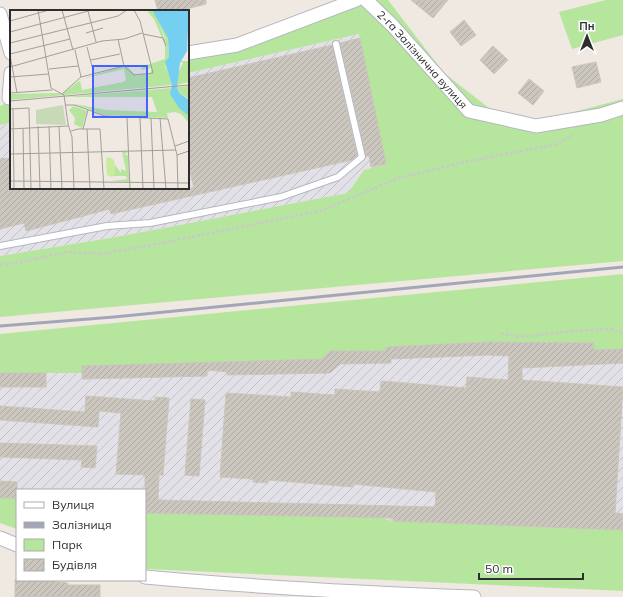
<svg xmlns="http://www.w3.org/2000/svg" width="623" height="597" viewBox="0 0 623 597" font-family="Mulish,sans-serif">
  <defs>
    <pattern id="industrial-furrows" width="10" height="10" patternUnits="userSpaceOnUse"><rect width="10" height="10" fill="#e3e1e8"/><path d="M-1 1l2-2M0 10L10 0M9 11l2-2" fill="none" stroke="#c3c1c7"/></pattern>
    <pattern id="building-hatch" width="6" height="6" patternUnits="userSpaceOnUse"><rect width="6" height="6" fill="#cbc7bf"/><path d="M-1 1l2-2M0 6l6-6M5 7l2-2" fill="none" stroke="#afaba4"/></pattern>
  </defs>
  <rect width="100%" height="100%" fill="#efe9e1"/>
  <!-- industrial -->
  <g fill="url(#industrial-furrows)">
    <path d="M 360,34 L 386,164 L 364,170 L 349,193 L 116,237 L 0,256 L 0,125 L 11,122 L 11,188 L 188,188 L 188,73 Z"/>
    <path d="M 489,342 L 593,343 L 623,349 L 623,530 L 393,521 L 382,518 L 145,513 L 145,490 L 17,490 L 17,498 L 0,498 L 0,373 L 82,366 L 322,359 L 330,351 L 386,351 L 386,347 Z"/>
  </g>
  <!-- green -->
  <g fill="#b6e59e">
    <path d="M 365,0 L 388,0 L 444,73 L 498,115 L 536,122 L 623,99 L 623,261 L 0,317 L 0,256 L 116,237 L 348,193 L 364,170 L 386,164 L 359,34 L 188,73 L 188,58 Z"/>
    <path d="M 606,0 L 623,0 L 623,35 L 572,49 L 559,12 Z"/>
    <path d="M 4,104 L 11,105 L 11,122 L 0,125 L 0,106 Z"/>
    <path d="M 623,274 L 623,349 L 594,350 L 593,343 L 489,342 L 386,347 L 386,351 L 331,351 L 322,359 L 83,366 L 82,373 L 0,373 L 0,334 Z"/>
    <path d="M 0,498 L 17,498 L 17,529 L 0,523 Z"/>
    <path d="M 145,513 L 382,518 L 393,521 L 623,530 L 623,591 L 145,569 Z"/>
  </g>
  <!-- building -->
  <g fill="url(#building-hatch)" stroke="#cbc5ba">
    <path d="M 155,0 L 206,0 L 206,4 L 178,11 L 158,11 Z"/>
    <path d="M 411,0 L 448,0 L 433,18 Z"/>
    <path d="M 464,20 L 476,35 L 461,46 L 450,32 Z"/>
    <path d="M 360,38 L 386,164 L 371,167 L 369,156 L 366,156 L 340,43 Z"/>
    <path d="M 332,45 L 357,155 L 352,160 L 111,214 L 110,209 L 26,231 L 24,223 L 0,229 L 0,159 L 11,158 L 11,188 L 194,188 L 188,162 L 188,78 Z"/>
    <path d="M 493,46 L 508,60 L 494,74 L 480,60 Z"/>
    <path d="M 596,62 L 601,82 L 577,88 L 572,67 Z"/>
    <path d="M 529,79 L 544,91 L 533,105 L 518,93 Z"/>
    <path d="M 489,342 L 593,343 L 594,350 L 623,349 L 623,363 L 522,368 L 522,380 L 623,387 L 615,513 L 623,514 L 623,530 L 393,521 L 393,518 L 145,513 L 145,475 L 116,474 L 121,413 L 99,411 L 98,427 L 0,420 L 0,406 L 85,412 L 86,396 L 155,401 L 155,397 L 169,398 L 163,475 L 159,475 L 158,500 L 435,507 L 436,492 L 353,484 L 353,487 L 268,480 L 268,483 L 253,482 L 253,479 L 220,477 L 226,393 L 291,397 L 291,392 L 335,395 L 335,389 L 380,392 L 381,381 L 466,388 L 467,377 L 508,380 L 509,356 L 488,355 L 391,359 L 391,363 L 340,364 L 330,373 L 227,375 L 227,372 L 207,370 L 207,376 L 82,379 L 82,366 L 322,359 L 330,351 L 386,351 L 386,347 Z"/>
    <rect x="0" y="373" width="46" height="14"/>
    <path d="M 191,399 L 205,400 L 199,476 L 185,475 Z"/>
    <path d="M 0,443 L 97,446 L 95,468 L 81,467 L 82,460 L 0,457 Z"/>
    <path d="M 0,481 L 17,482 L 17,498 L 0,498 Z"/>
    <path d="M 15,580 L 38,580 L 68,583 L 67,585 L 100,585 L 100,597 L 15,597 Z"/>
  </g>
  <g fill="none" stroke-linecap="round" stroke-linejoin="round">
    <defs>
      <path id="lane" d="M 0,246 L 107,226 L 150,223 L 281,197 L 338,177 L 362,157 L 336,44"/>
      <g id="street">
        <path id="s1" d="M 366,0 L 392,25 L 469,111 L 536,126 L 601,115 L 623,108"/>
        <path d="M 0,14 L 11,53"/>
        <path d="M 188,53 L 237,45 L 356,0"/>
        <path d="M 9,98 L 11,73"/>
        <path d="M 0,538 L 17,545"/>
        <path d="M 145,577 C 254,587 364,593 474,597"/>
      </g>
    </defs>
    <!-- lane casing -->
    <use href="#lane" stroke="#b4b7c1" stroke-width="8"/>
    <!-- street casing -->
    <use href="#street" stroke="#b4b7c1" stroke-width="15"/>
    <!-- path -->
    <g stroke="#c9c9c9" stroke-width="2.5" stroke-dasharray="3 2" stroke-linecap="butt">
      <path d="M 0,265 L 17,263 L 67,252 L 101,254 L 163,243 L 320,211 L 399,178 L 465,162 L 557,144 L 573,134"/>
      <path d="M 501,333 L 519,337 L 573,331 L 611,329 L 623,333"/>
    </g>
    <!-- lane -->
    <use href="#lane" stroke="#fff" stroke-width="6"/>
    <!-- street -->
    <use href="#street" stroke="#fff" stroke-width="13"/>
    <!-- rail -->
    <path stroke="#a3a6b8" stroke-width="3" d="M 0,326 L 114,317 L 623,267"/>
  </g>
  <g text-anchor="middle" stroke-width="4" stroke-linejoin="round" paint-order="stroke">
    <!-- street labels -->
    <g font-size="11" fill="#2e2e2e" stroke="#fff">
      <text dy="4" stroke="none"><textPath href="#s1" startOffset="82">2-га Залізнична вулиця</textPath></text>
    </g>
  </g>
  <!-- overview -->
  <g transform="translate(10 10)">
    <rect width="179" height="179" fill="#efe9e1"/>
    <path d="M 135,0 L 150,13 L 154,28 L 158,30 L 158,47 L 155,56 L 162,75 L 0,90 L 0,84 L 53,83 L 72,69 L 116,55 L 126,66 L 141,63 L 141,58 L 132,60 L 131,57 L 155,49 L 155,35 L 144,9 ZM 114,59 L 116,70 L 113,72 L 72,80 L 70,70 L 72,69 ZM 170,51 L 179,51 L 179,72 L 167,75 L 168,63 L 173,53 ZM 179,76 L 179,89 L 169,83 L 167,77 ZM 162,78 L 163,89 L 179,106 L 179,113 L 171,104 L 165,102 L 157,103 L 158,108 L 95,105 L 65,94 L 96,100 L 147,102 L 142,87 L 55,87 Z" fill="#b6e59e" fill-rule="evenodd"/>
    <path d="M 64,96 L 77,101 L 72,118 L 64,114 L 65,108 L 59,100 ZM 112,141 L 118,142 L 114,145 L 118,145 L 119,172 L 102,171 L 117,169 L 116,166 L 103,166 L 105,155 L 111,163 L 111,159 L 116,161 Z" fill="#b6e59e"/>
    <path d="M 137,0 L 142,0 L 146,5 L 158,28 L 159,47 L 156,55 L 162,75 L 158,67 L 155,51 L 158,47 L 158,30 L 155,28 L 150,13 L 148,14 Z" fill="#b6e59e"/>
    <path d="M 53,95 L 56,115 L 26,114 L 26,100 Z" fill="#c8d9b8"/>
    <path d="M 99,147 L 104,150 L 105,165 L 102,167 L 97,165 L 96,149 Z" fill="#c9ec9a"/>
    <path d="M 142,0 L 179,0 L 177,41 L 170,53 L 167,77 L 169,83 L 179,90 L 179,106 L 169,98 L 160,84 L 162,75 L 155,52 L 159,47 L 158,28 Z" fill="#75cff0"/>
    <path fill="none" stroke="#a29e99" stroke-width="1" d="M 28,0 L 41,78 L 54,85 L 58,114 L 62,127 L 64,179M 52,0 L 63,40M 78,1 L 86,32M 0,11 L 39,0M 0,22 L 82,0M 76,23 L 93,18M 133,24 L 153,28 L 156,36M 108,29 L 114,56M 0,33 L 108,6 L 117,0M 77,37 L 84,64M 65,40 L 71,67M 0,44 L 60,29M 0,45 L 7,83M 81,50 L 110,44M 0,57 L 92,31 L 114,29 L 132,23M 39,59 L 68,56M 0,67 L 39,64M 0,83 L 42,80M 53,83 L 71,67 L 114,56 L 124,65 L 143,63 L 130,11 L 124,0M 0,91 L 179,75M 55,95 L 65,95 L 95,106 L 158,109 L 167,145 L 168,179M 3,98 L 4,179M 0,99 L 19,98 L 21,179M 117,107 L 120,179M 130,108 L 133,179M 141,108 L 144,179M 150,108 L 156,179M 28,116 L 30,179M 39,116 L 41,179M 49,116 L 52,179M 13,118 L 14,179M 0,119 L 58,116M 73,119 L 78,100M 77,119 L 80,179M 61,121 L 68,119 L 90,119 L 94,179M 165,136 L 179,131M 0,144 L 166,140M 167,145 L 179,141M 0,171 L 179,173"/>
    <path fill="#4264fb" fill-opacity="0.15" stroke="#4264fb" stroke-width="2" d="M 83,56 L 137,56 L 137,107 L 83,107 Z"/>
    <rect width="179" height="179" fill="none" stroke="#2e2e2e" stroke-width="2"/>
  </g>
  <!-- legend -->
  <rect x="16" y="489" width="130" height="92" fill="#ffffff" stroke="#ababab"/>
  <rect x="24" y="502" width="20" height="6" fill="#ffffff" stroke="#ababab"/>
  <text x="52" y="509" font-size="12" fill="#2e2e2e">Вулиця</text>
  <rect x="24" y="522" width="20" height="6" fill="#a3a6b8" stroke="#ababab"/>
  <text x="52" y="529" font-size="12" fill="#2e2e2e">Залізниця</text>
  <rect x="24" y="539" width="20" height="12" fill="#b6e59e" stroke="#ababab"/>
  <text x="52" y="549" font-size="12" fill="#2e2e2e">Парк</text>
  <rect x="24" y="559" width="20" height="12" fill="url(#building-hatch)" stroke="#ababab"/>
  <text x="52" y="569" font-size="12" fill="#2e2e2e">Будівля</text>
  <!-- north arrow -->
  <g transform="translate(587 36)" stroke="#ffffff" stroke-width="3" paint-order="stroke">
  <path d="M0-3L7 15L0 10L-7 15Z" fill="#2e2e2e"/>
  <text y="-6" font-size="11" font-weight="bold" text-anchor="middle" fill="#2e2e2e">Пн</text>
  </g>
  <!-- scale -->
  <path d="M479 573v6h104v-6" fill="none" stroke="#2e2e2e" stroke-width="2"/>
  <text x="485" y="573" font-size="12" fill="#2e2e2e" stroke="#ffffff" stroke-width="3" paint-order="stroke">50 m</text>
</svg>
